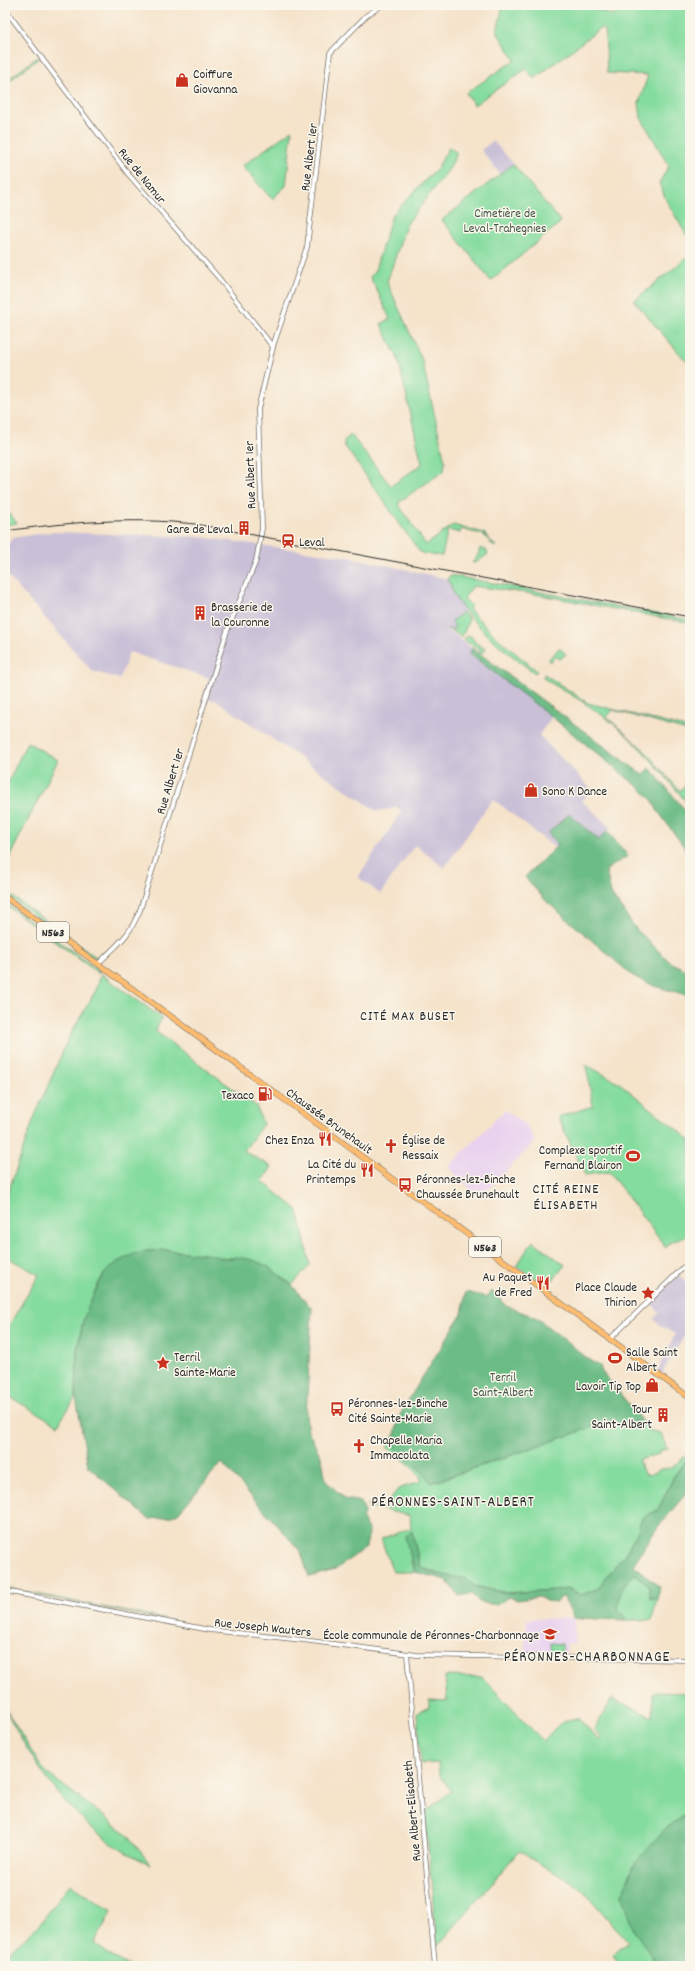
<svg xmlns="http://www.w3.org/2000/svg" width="695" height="1971" viewBox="0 0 695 1971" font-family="Dekko,sans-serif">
  <rect width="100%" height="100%" fill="#fbf7ec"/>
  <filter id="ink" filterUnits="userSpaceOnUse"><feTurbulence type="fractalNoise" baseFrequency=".025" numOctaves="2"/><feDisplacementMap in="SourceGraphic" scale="8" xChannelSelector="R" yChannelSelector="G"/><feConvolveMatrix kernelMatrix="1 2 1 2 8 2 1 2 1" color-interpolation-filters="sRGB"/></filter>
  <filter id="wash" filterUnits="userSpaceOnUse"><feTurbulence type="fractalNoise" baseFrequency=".012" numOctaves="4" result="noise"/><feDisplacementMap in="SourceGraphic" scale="16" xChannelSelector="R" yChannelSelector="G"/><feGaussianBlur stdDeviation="0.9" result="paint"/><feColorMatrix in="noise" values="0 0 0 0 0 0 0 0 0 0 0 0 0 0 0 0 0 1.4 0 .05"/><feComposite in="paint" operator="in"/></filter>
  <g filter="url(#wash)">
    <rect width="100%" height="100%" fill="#f5e3ca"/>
    <!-- built -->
    <g fill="#e9d2ee">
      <path d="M 505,1110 L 528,1127 L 535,1142 L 480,1198 L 448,1167 Z"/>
      <path d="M 574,1618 L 575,1643 L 567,1643 L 566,1655 L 525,1654 L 527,1619 Z"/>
    </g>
    <!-- industrial -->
    <g fill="#c9bfd7">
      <path d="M 493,141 L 513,163 L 500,174 L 481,150 Z"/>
      <path d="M 51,532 L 200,537 L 349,557 L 448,579 L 455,598 L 465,610 L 457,617 L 455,628 L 451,630 L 447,629 L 556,711 L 539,735 L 592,790 L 582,801 L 611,828 L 572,865 L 554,847 L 493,799 L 444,868 L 415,845 L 380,894 L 358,877 L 402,811 L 395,806 L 391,809 L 377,811 L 216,700 L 209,700 L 205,707 L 201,704 L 209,678 L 129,652 L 120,679 L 92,671 L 5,573 L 5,550 L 12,538 Z"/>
      <path d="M 679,1275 L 690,1286 L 690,1334 L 686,1333 L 661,1375 L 657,1372 L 675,1334 L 661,1326 L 654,1319 L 660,1312 L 650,1302 Z"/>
    </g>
    <!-- green -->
    <g fill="#85dc9f" stroke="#588465">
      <path d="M 503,5 L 583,5 L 613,15 L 633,5 L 690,5 L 690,241 L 667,202 L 659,183 L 669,166 L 641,118 L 639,103 L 648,75 L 607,73 L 605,30 L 601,28 L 534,79 L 526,69 L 474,105 L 466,93 L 515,60 L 497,32 Z"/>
      <path d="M 36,58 L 39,58 L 5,84 L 5,82 Z"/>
      <path d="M 292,130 L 286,186 L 272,199 L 242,166 Z"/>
      <path d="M 449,147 L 457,153 L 449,169 L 406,225 L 387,282 L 422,360 L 445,461 L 444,471 L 400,501 L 399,505 L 426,545 L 453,525 L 484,533 L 494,545 L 497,545 L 494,547 L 484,535 L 461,529 L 460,533 L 448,530 L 442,556 L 424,554 L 419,551 L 344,445 L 344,441 L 351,435 L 391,486 L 422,464 L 398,359 L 381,324 L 390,319 L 375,286 L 370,278 L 375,270 L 392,215 L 438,167 Z"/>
      <path d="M 513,164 L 561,222 L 491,281 L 442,220 Z"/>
      <path d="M 690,255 L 690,362 L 686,361 L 634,301 Z"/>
      <path d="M 5,508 L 17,523 L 5,525 Z"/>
      <path d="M 480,548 L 486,550 L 488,554 L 477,562 L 472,563 L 478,555 Z"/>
      <path d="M 450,575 L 690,620 L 690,623 L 540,595 L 473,586 L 464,598 L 471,606 L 469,609 L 496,637 L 537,671 L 535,673 C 507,653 475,627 456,599 C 452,593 452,585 448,579 Z"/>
      <path d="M 463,612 L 469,619 L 462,637 L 447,628 L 451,630 L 455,628 L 452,621 Z"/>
      <path d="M 467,636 L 471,636 L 475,642 L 485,649 L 482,653 L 479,651 L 479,649 L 464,640 Z"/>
      <path d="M 559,648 L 566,654 L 560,659 L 556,656 L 550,662 L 548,660 Z"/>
      <path d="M 544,674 L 588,703 L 690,729 L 690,732 L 613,710 L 607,717 L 643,749 L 680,791 L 690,779 L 690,802 L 688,804 C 661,771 634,737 599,713 C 582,700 562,690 543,678 Z"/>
      <path d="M 27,742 L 58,760 L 5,866 L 5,834 L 7,831 L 5,829 L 5,789 Z"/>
      <path d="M 5,891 L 96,957 L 110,949 L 97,958 L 91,957 L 5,894 Z"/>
      <path d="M 5,902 L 98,970 L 99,974 L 5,904 Z"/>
      <path d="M 101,974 L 162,1018 L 155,1031 L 256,1106 L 263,1124 L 244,1151 L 272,1167 L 262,1181 L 298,1210 L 310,1265 L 292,1285 L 267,1266 L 237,1257 L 225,1259 L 212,1255 L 167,1250 L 147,1251 L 104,1274 L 96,1288 L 83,1321 L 77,1351 L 76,1397 L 58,1425 L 5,1394 L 5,1332 L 39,1275 L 5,1256 L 5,1201 L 34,1118 L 69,1037 L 96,990 Z"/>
      <path d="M 586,1065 L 618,1082 L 690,1140 L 690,1232 L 687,1233 L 688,1236 L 669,1243 L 666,1248 L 609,1172 L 585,1175 L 558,1117 L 593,1106 Z"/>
      <path d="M 533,1241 L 565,1265 L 552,1281 L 548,1278 L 539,1281 L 516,1266 Z"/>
      <path d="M 642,1420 L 651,1431 L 661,1433 L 667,1449 L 659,1451 L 659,1454 L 638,1460 L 644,1473 L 647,1475 L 652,1474 L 661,1469 L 671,1468 L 690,1452 L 690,1457 L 675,1474 L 658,1510 L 642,1518 L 637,1533 L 625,1554 L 597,1589 L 581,1595 L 570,1589 L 507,1593 L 474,1586 L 420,1567 L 412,1532 L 411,1563 L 415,1572 L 393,1572 L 381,1539 L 411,1528 L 410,1516 L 368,1506 L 367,1504 L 384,1507 L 398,1489 L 422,1481 C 415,1466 400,1458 387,1447 L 395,1434 C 395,1455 405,1456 419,1469 C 424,1473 428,1478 432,1483 L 595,1426 Z"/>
      <path d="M 635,1574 L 650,1587 L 650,1598 L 657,1599 L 652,1620 L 627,1620 L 616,1608 C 620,1594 623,1583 635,1574 Z"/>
      <path d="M 5,1588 L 164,1619 L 164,1620 L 5,1589 Z"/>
      <path d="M 550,1643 L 562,1644 L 562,1655 L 551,1655 Z"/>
      <path d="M 445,1676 L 482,1677 L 543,1741 C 556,1728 560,1718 579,1719 L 599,1740 L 601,1738 L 594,1730 L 612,1699 L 652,1717 L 653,1692 L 690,1693 L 690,1812 L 665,1829 L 637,1861 L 622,1894 L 654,1962 L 658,1966 L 620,1966 L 613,1955 L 628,1942 L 582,1889 L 519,1851 L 437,1947 L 425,1812 L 451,1791 L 439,1774 L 438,1763 L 421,1764 L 417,1713 L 429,1707 L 429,1700 L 447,1701 Z"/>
      <path d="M 5,1708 L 40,1765 L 48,1774 L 126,1833 L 150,1864 C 139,1859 127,1854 117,1847 C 66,1814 31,1761 5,1708 Z"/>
      <path d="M 70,1884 L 112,1911 L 94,1943 L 106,1953 L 128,1966 L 17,1966 L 6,1954 L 38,1926 Z"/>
    </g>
    <!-- forest -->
    <g fill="#6cbc86" stroke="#4c7458">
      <path d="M 472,648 L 643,775 L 650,768 L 690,816 L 690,855 L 657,810 L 653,801 L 641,789 L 552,717 L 470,654 Z"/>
      <path d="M 569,814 L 599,840 L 607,831 L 628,856 L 606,870 L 611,894 L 636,929 L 670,962 L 690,972 L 690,996 L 654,986 L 633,976 L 546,901 L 525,877 L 558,845 L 548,833 Z"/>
      <path d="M 167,1250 L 212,1255 L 225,1259 L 237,1257 L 253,1260 L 267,1266 L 292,1285 L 312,1309 L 306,1415 L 308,1431 L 322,1459 L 326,1481 L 345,1499 L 361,1502 L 365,1512 L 362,1517 L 369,1532 L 366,1547 L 335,1570 L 309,1577 L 301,1552 L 222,1463 L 178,1513 L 170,1517 L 149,1519 L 88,1466 L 76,1397 L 77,1351 L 83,1321 L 90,1302 L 104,1274 L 117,1262 L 134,1254 L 147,1251 Z"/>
      <path d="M 492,1291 L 506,1306 L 537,1318 L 592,1362 L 600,1366 L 602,1372 L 642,1420 L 595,1426 L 431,1483 L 420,1469 L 396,1450 L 395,1434 L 400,1415 L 420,1381 L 462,1314 L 466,1292 L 486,1297 Z"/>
      <path d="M 690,1457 L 690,1489 L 657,1528 L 633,1565 L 660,1587 L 657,1599 L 650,1598 L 650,1587 L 635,1574 C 623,1583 620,1594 617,1608 L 627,1620 L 574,1618 L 563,1596 L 556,1602 L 546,1601 L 539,1597 L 518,1600 L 508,1597 L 497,1605 L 479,1602 L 471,1594 L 459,1596 L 446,1580 L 415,1572 L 405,1537 L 412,1531 L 420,1567 L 433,1573 L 467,1579 L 474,1586 L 507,1593 L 570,1589 L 581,1595 L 597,1589 L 625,1554 L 637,1533 L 642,1518 L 658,1510 L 675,1474 Z"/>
      <path d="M 690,1812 L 690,1966 L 658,1966 L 634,1930 L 622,1894 L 636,1861 L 665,1829 Z"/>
    </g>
  </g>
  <g filter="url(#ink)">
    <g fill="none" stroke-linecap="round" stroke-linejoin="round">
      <defs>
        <g id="minor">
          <path d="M 5,9 L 129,175 L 218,277 L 273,347"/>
          <path d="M 98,964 C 118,943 128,939 140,910 L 227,631 L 256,561 L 262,528 L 258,409 L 274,343 L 307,247 L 330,53 L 366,16 L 382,5"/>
          <path d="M 610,1339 L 690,1261"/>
          <path d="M 5,1591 L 210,1630 L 303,1640 L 417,1655 L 690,1660"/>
          <path d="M 407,1654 L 435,1966"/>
        </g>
        <path id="major" d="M 5,897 L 187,1028 L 690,1398"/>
      </defs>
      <!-- minor casing -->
      <use href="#minor" stroke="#726b63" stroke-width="5.5"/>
      <!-- major casing -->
      <use href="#major" stroke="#726b63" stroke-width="6"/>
      <!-- minor -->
      <use href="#minor" stroke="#fff" stroke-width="4"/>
      <!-- major -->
      <use href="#major" stroke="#fdbc6f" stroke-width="5"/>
      <!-- rail -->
      <path stroke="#2b2b2b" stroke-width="1" d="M 5,531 C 69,522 131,517 195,524 L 690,617"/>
    </g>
  </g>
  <!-- icons -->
  <defs>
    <symbol id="shop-bare" viewBox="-9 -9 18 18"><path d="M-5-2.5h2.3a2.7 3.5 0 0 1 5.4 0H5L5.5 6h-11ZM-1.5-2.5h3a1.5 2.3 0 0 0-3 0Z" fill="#c8321e" stroke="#fbf7ec" stroke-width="2.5" paint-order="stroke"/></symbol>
    <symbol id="building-bare" viewBox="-9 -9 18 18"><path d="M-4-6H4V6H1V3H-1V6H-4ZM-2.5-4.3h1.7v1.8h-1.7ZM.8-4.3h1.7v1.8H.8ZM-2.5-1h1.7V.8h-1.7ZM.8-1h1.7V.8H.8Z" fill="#c8321e" stroke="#fbf7ec" stroke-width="2.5" paint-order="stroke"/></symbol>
    <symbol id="station-bare" viewBox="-9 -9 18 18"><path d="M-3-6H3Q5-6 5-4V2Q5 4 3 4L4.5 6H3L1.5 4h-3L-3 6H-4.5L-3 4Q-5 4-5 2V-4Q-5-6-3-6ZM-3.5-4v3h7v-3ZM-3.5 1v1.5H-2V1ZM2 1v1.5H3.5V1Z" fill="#c8321e" stroke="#fbf7ec" stroke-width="2.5" paint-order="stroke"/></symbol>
    <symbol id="fuel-bare" viewBox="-9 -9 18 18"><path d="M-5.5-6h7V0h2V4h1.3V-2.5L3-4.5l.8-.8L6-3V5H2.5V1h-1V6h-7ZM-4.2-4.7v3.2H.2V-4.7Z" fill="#c8321e" stroke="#fbf7ec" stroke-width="2.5" paint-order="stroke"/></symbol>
    <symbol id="restaurant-bare" viewBox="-9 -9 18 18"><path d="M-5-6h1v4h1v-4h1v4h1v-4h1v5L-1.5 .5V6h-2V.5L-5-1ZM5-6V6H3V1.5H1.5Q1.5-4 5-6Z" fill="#c8321e" stroke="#fbf7ec" stroke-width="2.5" paint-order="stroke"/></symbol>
    <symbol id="church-bare" viewBox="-9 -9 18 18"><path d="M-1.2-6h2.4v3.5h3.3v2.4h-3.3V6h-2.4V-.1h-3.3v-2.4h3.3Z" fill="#c8321e" stroke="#fbf7ec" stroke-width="2.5" paint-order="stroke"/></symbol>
    <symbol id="stadium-bare" viewBox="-9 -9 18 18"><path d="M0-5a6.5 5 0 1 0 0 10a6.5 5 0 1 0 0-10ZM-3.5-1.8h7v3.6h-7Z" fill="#c8321e" stroke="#fbf7ec" stroke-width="2.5" paint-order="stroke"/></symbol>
    <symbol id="bus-bare" viewBox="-9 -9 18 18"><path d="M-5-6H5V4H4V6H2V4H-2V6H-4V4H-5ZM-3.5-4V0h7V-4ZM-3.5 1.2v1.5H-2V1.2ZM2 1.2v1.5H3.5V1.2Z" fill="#c8321e" stroke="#fbf7ec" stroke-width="2.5" paint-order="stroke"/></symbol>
    <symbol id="sight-bare" viewBox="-9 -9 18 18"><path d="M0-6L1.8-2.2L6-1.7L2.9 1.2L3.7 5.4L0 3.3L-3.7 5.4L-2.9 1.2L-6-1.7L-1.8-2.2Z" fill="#c8321e" stroke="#fbf7ec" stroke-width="2.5" paint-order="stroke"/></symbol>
    <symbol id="school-bare" viewBox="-9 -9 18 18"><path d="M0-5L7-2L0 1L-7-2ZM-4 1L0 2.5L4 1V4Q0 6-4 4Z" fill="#c8321e" stroke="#fbf7ec" stroke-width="2.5" paint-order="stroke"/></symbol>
  </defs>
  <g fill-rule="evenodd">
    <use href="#shop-bare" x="172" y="70" width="20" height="20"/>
    <use href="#building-bare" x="234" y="518" width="20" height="20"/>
    <use href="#station-bare" x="278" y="531" width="20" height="20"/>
    <use href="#building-bare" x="190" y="603" width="20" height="20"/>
    <use href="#shop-bare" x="521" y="780" width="20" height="20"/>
    <use href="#fuel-bare" x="255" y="1084" width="20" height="20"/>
    <use href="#restaurant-bare" x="315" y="1129" width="20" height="20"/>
    <use href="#church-bare" x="381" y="1136" width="20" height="20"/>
    <use href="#stadium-bare" x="623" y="1146" width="20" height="20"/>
    <use href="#restaurant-bare" x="357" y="1160" width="20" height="20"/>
    <use href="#bus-bare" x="395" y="1175" width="20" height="20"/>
    <use href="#restaurant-bare" x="533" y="1273" width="20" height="20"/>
    <use href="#sight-bare" x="638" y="1283" width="20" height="20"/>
    <use href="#stadium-bare" x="605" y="1348" width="20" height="20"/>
    <use href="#sight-bare" x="153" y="1353" width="20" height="20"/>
    <use href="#shop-bare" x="642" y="1375" width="20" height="20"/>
    <use href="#bus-bare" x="327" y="1399" width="20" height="20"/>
    <use href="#building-bare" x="653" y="1405" width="20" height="20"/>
    <use href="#church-bare" x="349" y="1436" width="20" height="20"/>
    <use href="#school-bare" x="540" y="1624" width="20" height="20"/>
  </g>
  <g text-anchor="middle" stroke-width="3" stroke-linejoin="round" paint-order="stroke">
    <!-- shield labels -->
    <g fill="#fbf7ec" stroke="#696865" stroke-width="1">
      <rect x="37" y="922" width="32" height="20" rx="3"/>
      <rect x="469" y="1237" width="32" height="20" rx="3"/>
    </g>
    <g font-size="12" font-weight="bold" fill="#2b2b2b">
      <text x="53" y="936">N563</text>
      <text x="485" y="1251">N563</text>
    </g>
    <!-- poi labels -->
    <g font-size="13" fill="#2b2b2b" stroke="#fbf7ec" text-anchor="start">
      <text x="193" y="78">Coiffure<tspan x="193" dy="15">Giovanna</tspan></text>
      <text x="233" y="533" text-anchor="end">Gare de Leval</text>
      <text x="299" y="546">Leval</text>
      <text x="211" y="611">Brasserie de<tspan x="211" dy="15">la Couronne</tspan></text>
      <text x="542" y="795">Sono K Dance</text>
      <text x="254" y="1099" text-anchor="end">Texaco</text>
      <text x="314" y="1144" text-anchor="end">Chez Enza</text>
      <text x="402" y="1144">Église de<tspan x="402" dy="15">Ressaix</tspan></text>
      <text x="622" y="1154" text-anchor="end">Complexe sportif<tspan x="622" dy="15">Fernand Blairon</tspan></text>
      <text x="356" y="1168" text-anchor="end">La Cité du<tspan x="356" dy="15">Printemps</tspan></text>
      <text x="416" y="1183">Péronnes-lez-Binche<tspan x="416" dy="15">Chaussée Brunehault</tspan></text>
      <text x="532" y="1281" text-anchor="end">Au Paquet<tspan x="532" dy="15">de Fred</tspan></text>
      <text x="637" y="1291" text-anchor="end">Place Claude<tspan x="637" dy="15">Thirion</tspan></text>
      <text x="626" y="1356">Salle Saint<tspan x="626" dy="15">Albert</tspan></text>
      <text x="174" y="1361">Terril<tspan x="174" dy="15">Sainte-Marie</tspan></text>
      <text x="641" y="1390" text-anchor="end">Lavoir Tip Top</text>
      <text x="348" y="1407">Péronnes-lez-Binche<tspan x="348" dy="15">Cité Sainte-Marie</tspan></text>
      <text x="652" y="1413" text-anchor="end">Tour<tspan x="652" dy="15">Saint-Albert</tspan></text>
      <text x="370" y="1444">Chapelle Maria<tspan x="370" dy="15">Immacolata</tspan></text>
      <text x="539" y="1639" text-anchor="end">École communale de Péronnes-Charbonnage</text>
    </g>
    <!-- street labels -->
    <g font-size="13" fill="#2b2b2b" stroke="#fbf7ec">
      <text transform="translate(308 157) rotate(-83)" y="5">Rue Albert 1er</text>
      <text transform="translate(143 175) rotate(51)" y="5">Rue de Namur</text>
      <text transform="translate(249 475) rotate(-92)" y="5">Rue Albert 1er</text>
      <text transform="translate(169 781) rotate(-73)" y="5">Rue Albert 1er</text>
      <text transform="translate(330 1120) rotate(36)" y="5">Chaussée Brunehault</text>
      <text transform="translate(263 1626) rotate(6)" y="5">Rue Joseph Wauters</text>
      <text transform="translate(411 1811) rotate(-95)" y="5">Rue Albert-Elisabeth</text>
    </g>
    <!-- park labels -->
    <g font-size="13" fill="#425748" stroke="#fbf7ec">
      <text x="505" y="217">Cimetière de<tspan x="505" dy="15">Leval-Trahegnies</tspan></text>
      <text x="503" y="1381">Terril<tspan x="503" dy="15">Saint-Albert</tspan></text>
    </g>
    <!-- neighbourhood labels -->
    <g font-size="14" letter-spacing="1" fill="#2b2b2b" stroke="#fbf7ec">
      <text x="408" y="1020">CITÉ MAX BUSET</text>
      <text x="566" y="1193">CITÉ REINE<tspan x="566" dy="16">ÉLISABETH</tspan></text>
    </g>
    <!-- quarter labels -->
    <g font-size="15" letter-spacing="1" fill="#2b2b2b" stroke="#fbf7ec">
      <text x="453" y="1506">PÉRONNES-SAINT-ALBERT</text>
      <text x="587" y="1661">PÉRONNES-CHARBONNAGE</text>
    </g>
  </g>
  <!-- margin -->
  <rect width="695" height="1971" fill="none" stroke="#fbf7ec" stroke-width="20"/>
</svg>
